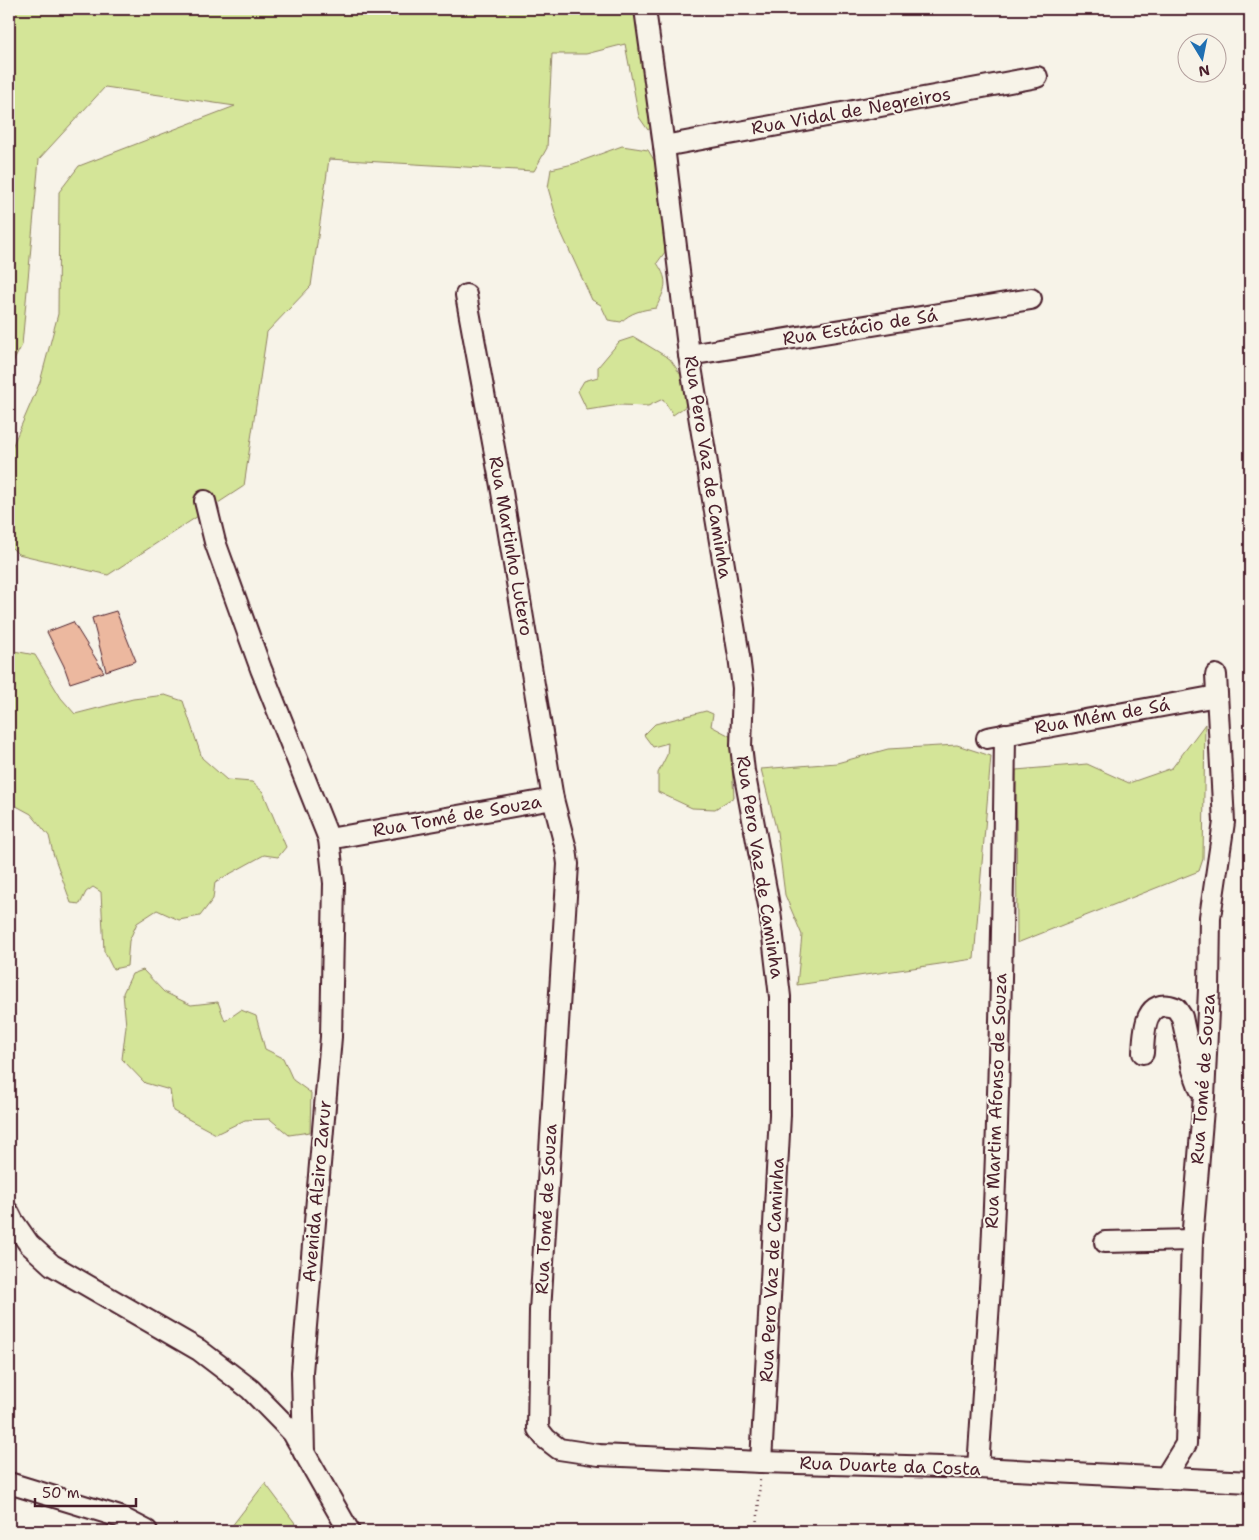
<svg xmlns="http://www.w3.org/2000/svg" width="1259" height="1540" viewBox="0 0 1259 1540" font-family="'Shantell Sans',sans-serif">
  <rect width="100%" height="100%" fill="#f7f3e8"/>
  <filter id="ink" filterUnits="userSpaceOnUse"><feTurbulence type="fractalNoise" baseFrequency=".02" numOctaves="2"/><feDisplacementMap in="SourceGraphic" scale="10" xChannelSelector="R" yChannelSelector="G"/><feConvolveMatrix kernelMatrix="1 2 1 2 8 2 1 2 1" color-interpolation-filters="sRGB"/></filter>
  <g filter="url(#ink)">
    <!-- green -->
    <g fill="#d4e598" stroke="#8f8262">
      <path d="M 9,9 L 636,9 L 654,126 L 648,130 L 639,117 L 625,44 L 586,54 L 552,54 L 547,148 L 534,171 L 329,159 L 311,286 L 267,332 L 244,486 L 108,575 L 18,554 L 9,545 L 9,454 L 40,382 L 58,314 L 59,192 L 79,166 L 235,106 L 105,87 L 39,159 L 22,345 L 9,370 Z"/>
      <path d="M 622,146 L 648,150 L 657,165 L 665,252 L 657,263 C 670,282 665,289 656,308 C 642,310 631,312 621,322 L 608,320 L 601,305 L 592,300 L 560,230 L 548,188 L 551,169 L 573,164 Z"/>
      <path d="M 634,337 L 670,359 L 683,378 L 686,406 L 673,415 L 663,399 L 648,406 L 620,405 L 587,410 L 578,391 L 584,381 L 598,377 L 598,367 L 619,342 Z"/>
      <path d="M 9,650 L 35,655 L 61,698 L 75,714 L 133,699 L 165,695 L 183,701 L 202,758 L 227,780 L 252,782 L 263,792 L 286,847 L 278,857 L 264,855 L 215,882 L 213,899 L 200,916 L 179,920 L 157,910 L 137,923 L 129,941 L 127,966 L 113,969 L 104,951 L 101,892 L 93,887 L 86,892 L 80,904 L 71,903 L 53,853 L 49,836 L 31,814 L 9,802 L 9,786 L 12,784 L 9,778 Z"/>
      <path d="M 706,711 L 713,714 L 711,726 L 730,736 L 734,797 L 715,809 L 692,808 L 658,792 L 658,773 L 667,755 L 668,743 L 653,747 L 644,735 L 655,724 Z"/>
      <path d="M 1205,724 L 1203,859 L 1199,871 L 1017,943 L 1016,770 L 1087,764 L 1129,783 L 1172,768 Z"/>
      <path d="M 957,745 L 991,756 L 974,959 L 797,985 L 802,935 L 785,895 L 777,832 L 761,769 L 837,763 L 888,749 Z"/>
      <path d="M 143,970 L 164,992 L 191,1005 L 218,1002 L 225,1021 L 241,1010 L 256,1016 L 265,1049 L 283,1058 L 293,1080 L 311,1093 L 310,1132 L 289,1135 L 270,1119 L 245,1120 L 216,1134 L 173,1111 L 170,1090 L 145,1083 L 122,1059 L 126,1026 L 123,993 L 132,974 Z"/>
      <path d="M 265,1483 L 301,1531 L 228,1531 Z"/>
    </g>
    <!-- building -->
    <g fill="#ecb89f" stroke="#4a1f2b">
      <path d="M 116,611 L 136,661 L 106,671 L 92,618 Z"/>
      <path d="M 73,622 L 104,672 L 70,683 L 64,666 L 47,632 Z"/>
    </g>
    <g fill="none" stroke-linecap="round" stroke-linejoin="round">
      <defs>
        <g id="minor">
          <path d="M 645,9 L 664,146 L 689,355 L 739,656 L 743,688 L 741,746 L 744,771 L 770,911 L 780,997 L 780,1115 L 761,1462"/>
          <path d="M 664,146 L 1037,77"/>
          <path d="M 466,295 L 501,486 L 553,799 L 566,849 L 568,864 L 540,1311 L 538,1429 L 546,1439 L 559,1449 L 599,1455 L 761,1462 L 978,1468 L 1250,1482"/>
          <path d="M 689,355 L 1031,299"/>
          <path d="M 205,501 L 215,542 L 261,669 L 329,839 L 334,883 L 331,1037 L 302,1372 L 304,1453"/>
          <path d="M 987,738 L 1217,696"/>
          <path d="M 329,839 L 553,799"/>
          <path d="M 1143,1053 C 1144,1032 1144,996 1176,1008 L 1182,1017 L 1193,1070 L 1200,1089"/>
          <path d="M 9,1213 L 13,1221 L 29,1244 L 52,1265 L 199,1350 L 250,1389 L 293,1433 L 349,1531"/>
          <path d="M 1105,1242 L 1192,1240"/>
          <path d="M 978,1468 C 982,1403 987,1337 991,1272 C 1000,1093 1003,913 1005,734"/>
          <path d="M 1165,1478 L 1186,1444 L 1192,1240 L 1204,1097 L 1209,989 L 1210,917 L 1224,822 L 1216,675"/>
          <path d="M 9,1483 L 120,1517 L 147,1531"/>
        </g>
      </defs>
      <!-- minor casing -->
      <use href="#minor" stroke="#4a1f2b" stroke-width="24"/>
      <!-- path -->
      <path stroke="#4a1f2b" stroke-width="2.5" stroke-dasharray="1 4" stroke-linecap="butt" d="M 757,1531 L 760,1479"/>
      <!-- minor -->
      <use href="#minor" stroke="#f7f3e8" stroke-width="20"/>
    </g>
  </g>
  <g text-anchor="middle" stroke-width="4" stroke-linejoin="round" paint-order="stroke">
    <!-- street labels -->
    <g font-size="18" fill="#4a1f2b" stroke="#f7f3e8">
      <text transform="translate(851 111) rotate(-10)" y="6">Rua Vidal de Negreiros</text>
      <text transform="translate(860 327) rotate(-9)" y="6">Rua Estácio de Sá</text>
      <text transform="translate(708 467) rotate(81)" y="6">Rua Pero Vaz de Caminha</text>
      <text transform="translate(511 546) rotate(80)" y="6">Rua Martinho Lutero</text>
      <text transform="translate(1102 716) rotate(-10)" y="6">Rua Mém de Sá</text>
      <text transform="translate(457 816) rotate(-10)" y="6">Rua Tomé de Souza</text>
      <text transform="translate(760 867) rotate(81)" y="6">Rua Pero Vaz de Caminha</text>
      <text transform="translate(1203 1079) rotate(-86)" y="6">Rua Tomé de Souza</text>
      <text transform="translate(996 1101) rotate(-88)" y="6">Rua Martim Afonso de Souza</text>
      <text transform="translate(317 1191) rotate(-85)" y="6">Avenida Alziro Zarur</text>
      <text transform="translate(546 1209) rotate(-87)" y="6">Rua Tomé de Souza</text>
      <text transform="translate(772 1270) rotate(-87)" y="6">Rua Pero Vaz de Caminha</text>
      <text transform="translate(890 1466) rotate(2)" y="6">Rua Duarte da Costa</text>
    </g>
  </g>
  <!-- margin -->
  <rect width="1259" height="1540" fill="none" stroke="#f7f3e8" stroke-width="30"/>
  <rect x="15" y="15" width="1229" height="1510" fill="none" stroke="#4a1f2b" stroke-width="2" filter="url(#ink)"/>
  <!-- north arrow -->
  <g transform="translate(1202 58) rotate(170)"><circle r="24" fill="#f7f3e8" stroke="#b29e9c"/>
  <path d="M0-4L9 19L0 12L-9 19Z" fill="#1f6fb2"/>
  <text y="-8" font-size="14" font-weight="bold" text-anchor="middle" fill="#4a1f2b">N</text>
  </g>
  <!-- scale -->
  <path d="M35 1498v8h101v-8" fill="none" stroke="#4a1f2b" stroke-width="2.5"/>
  <text x="42" y="1498" font-size="15" fill="#4a1f2b" stroke="#f7f3e8" stroke-width="4" paint-order="stroke">50 m</text>
</svg>
